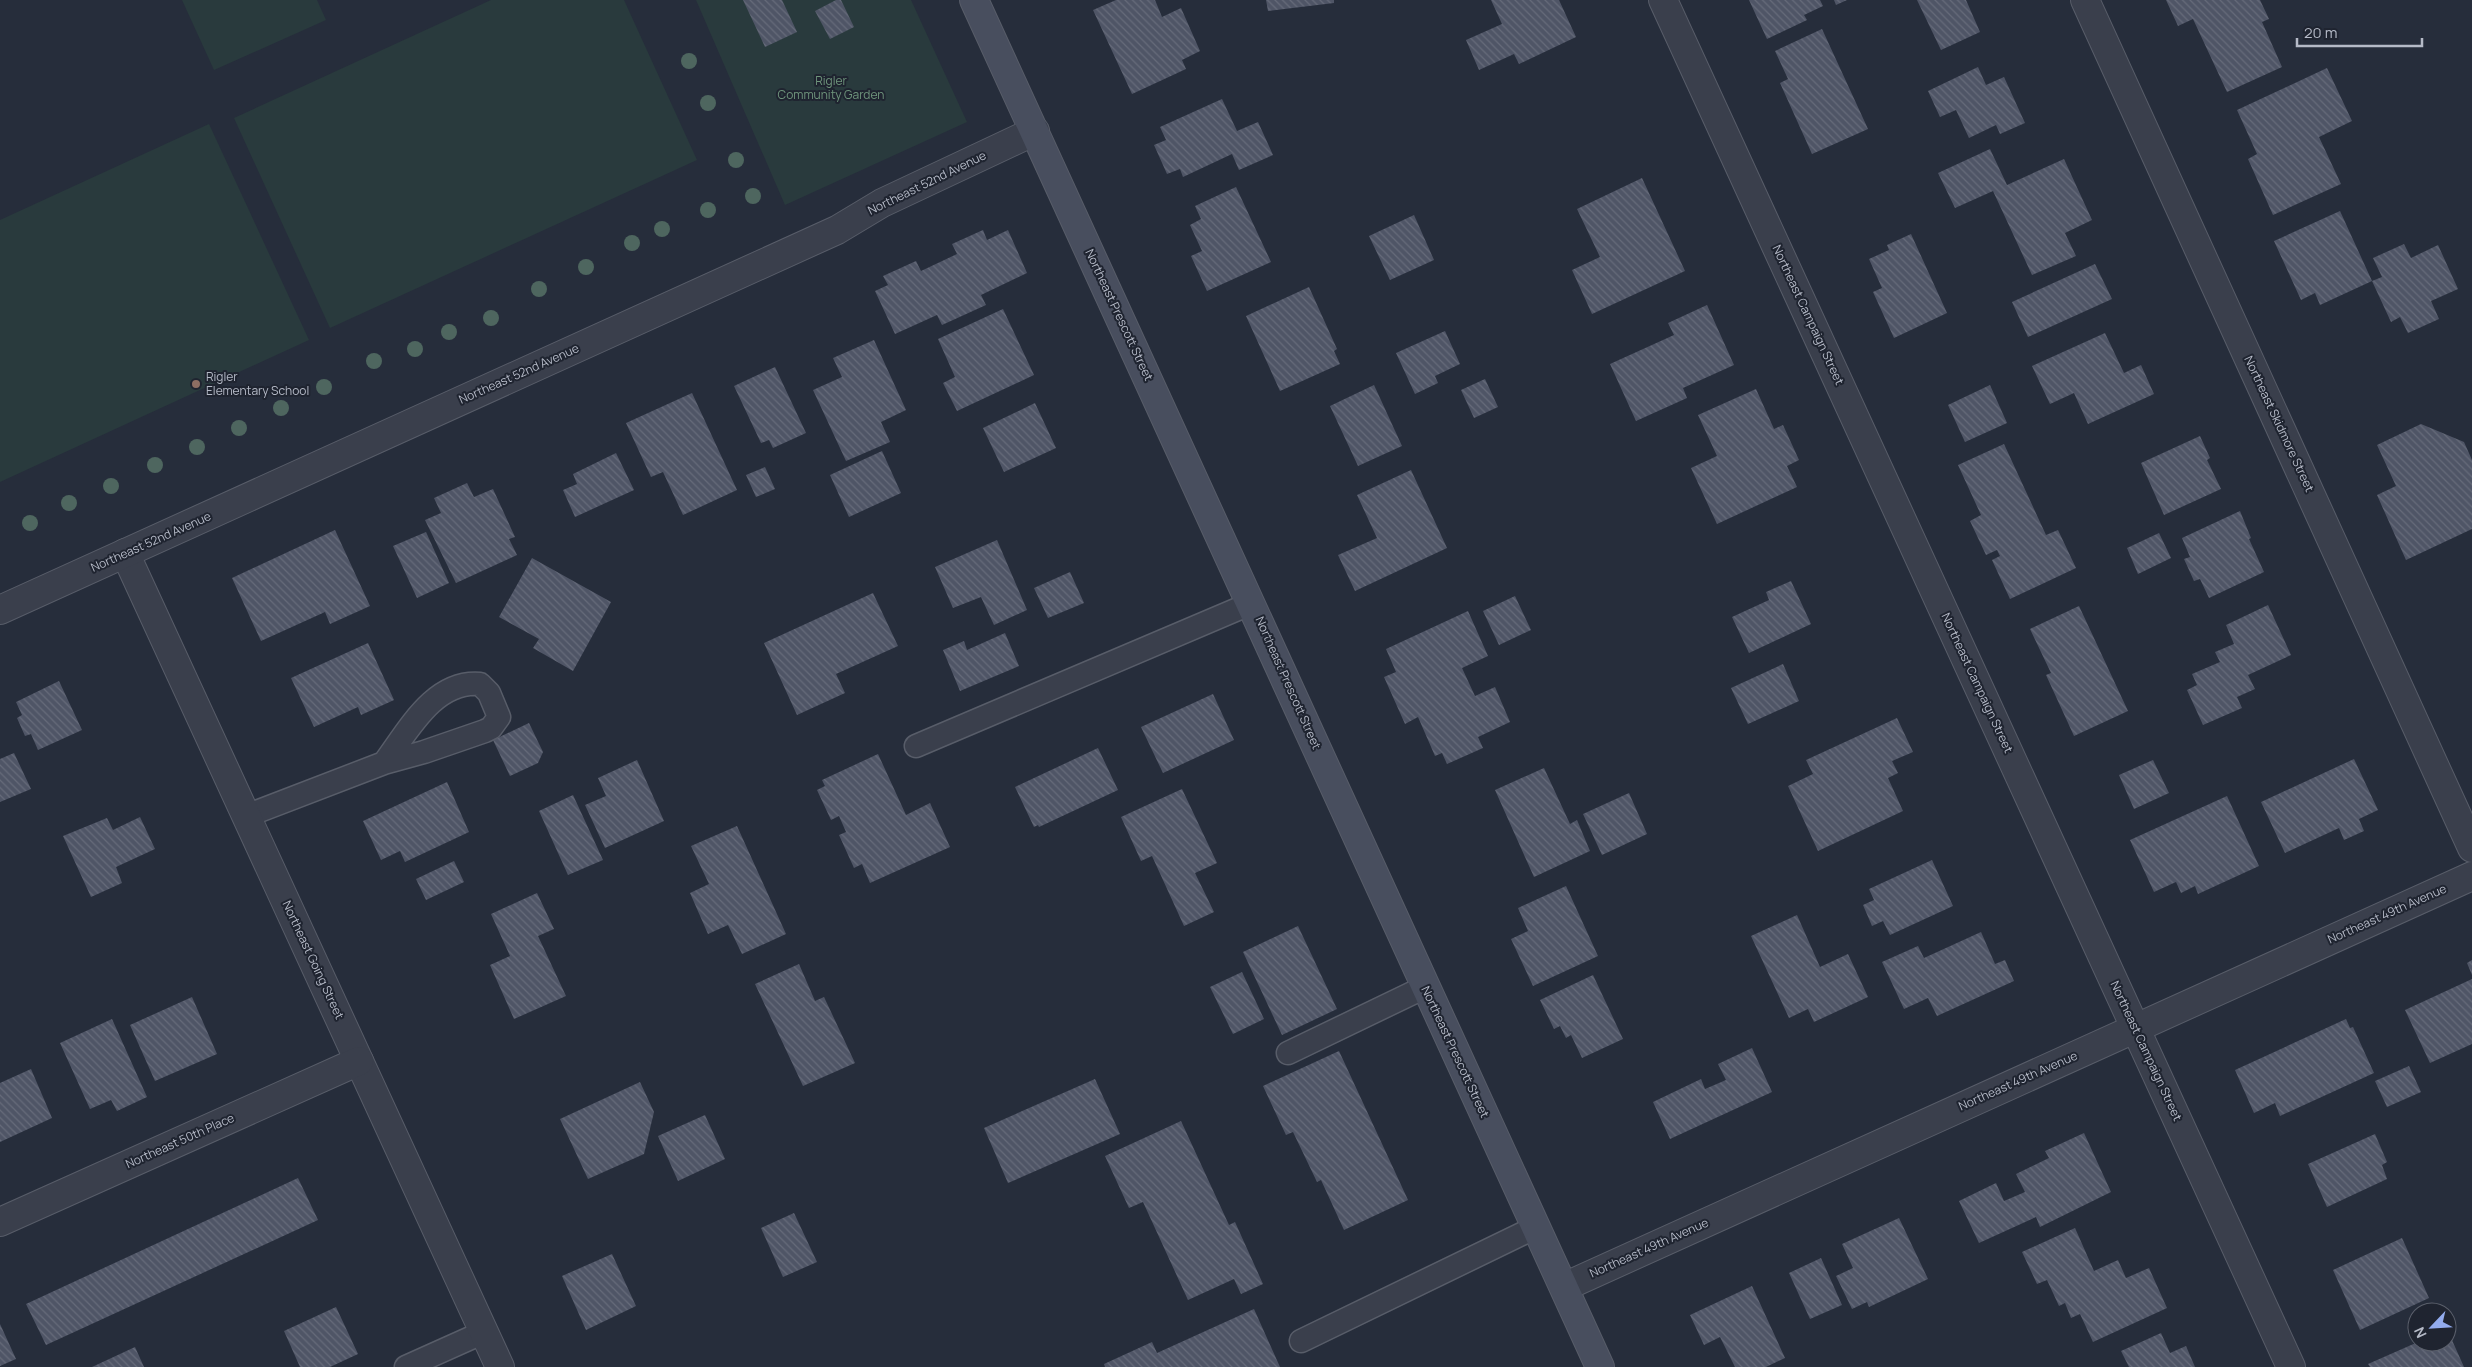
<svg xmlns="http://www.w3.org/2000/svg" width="2472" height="1367" viewBox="0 0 2472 1367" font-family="Manrope,sans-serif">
  <defs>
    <pattern id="building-back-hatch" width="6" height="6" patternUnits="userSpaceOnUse" patternTransform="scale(1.25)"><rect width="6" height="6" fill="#4f5566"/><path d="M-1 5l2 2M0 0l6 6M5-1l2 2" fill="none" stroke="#666b7a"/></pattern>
  </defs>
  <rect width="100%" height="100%" fill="#262d3b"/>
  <!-- green -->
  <g fill="#293a3d">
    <path d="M 182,0 L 317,0 L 326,20 L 214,70 Z"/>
    <path d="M 491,0 L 624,0 L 697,160 L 330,328 L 234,118 Z"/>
    <path d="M 696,0 L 911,0 L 967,122 L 785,205 Z"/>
    <path d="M 209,124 L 309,340 L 0,482 L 0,220 Z"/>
  </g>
  <!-- building -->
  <g fill="url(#building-back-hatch)">
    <path d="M 743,0 L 782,0 L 797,32 L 765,47 Z"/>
    <path d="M 836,0 L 841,0 L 854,27 L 830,39 L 815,11 Z"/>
    <path d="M 1116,0 L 1155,0 L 1162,17 L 1181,8 L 1200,51 L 1182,60 L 1186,69 L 1132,94 L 1093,10 Z"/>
    <path d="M 1266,0 L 1334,0 L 1334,3 L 1268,11 Z"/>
    <path d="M 1491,0 L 1559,0 L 1576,37 L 1519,64 L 1514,54 L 1479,70 L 1466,40 L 1502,24 Z"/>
    <path d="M 1749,0 L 1820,0 L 1823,6 L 1804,15 L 1807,20 L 1767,39 Z"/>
    <path d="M 1834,0 L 1847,0 L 1836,5 Z"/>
    <path d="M 1917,0 L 1966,0 L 1980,32 L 1941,50 Z"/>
    <path d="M 2166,0 L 2260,0 L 2269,19 L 2262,22 L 2282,67 L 2227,92 L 2193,19 L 2178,26 Z"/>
    <path d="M 1822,29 L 1868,129 L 1812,154 L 1780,83 L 1788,79 L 1775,51 Z"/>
    <path d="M 1978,67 L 1986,85 L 2004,77 L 2025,123 L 2000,134 L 1996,125 L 1969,138 L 1956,110 L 1940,117 L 1928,91 Z"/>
    <path d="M 2327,68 L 2352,121 L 2319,137 L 2341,184 L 2273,215 L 2248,159 L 2257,154 L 2237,110 Z"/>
    <path d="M 1222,99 L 1237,131 L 1258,122 L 1273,155 L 1239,170 L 1232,154 L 1183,177 L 1180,169 L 1167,174 L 1154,145 L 1166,140 L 1160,127 Z"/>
    <path d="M 1990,149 L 2007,185 L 2064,159 L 2092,220 L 2065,233 L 2076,256 L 2032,275 L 1993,191 L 1955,208 L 1938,173 Z"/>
    <path d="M 1642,178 L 1685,271 L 1592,314 L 1572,270 L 1600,257 L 1577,209 Z"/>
    <path d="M 1236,187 L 1271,262 L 1207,291 L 1191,256 L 1202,251 L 1190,225 L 1201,219 L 1195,206 Z"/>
    <path d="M 2340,211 L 2372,281 L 2320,305 L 2315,293 L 2301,300 L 2274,241 Z"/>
    <path d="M 1414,215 L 1434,260 L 1390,280 L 1369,236 Z"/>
    <path d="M 983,230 L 987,240 L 1008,230 L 1027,273 L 981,295 L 986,305 L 942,325 L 937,315 L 895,334 L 875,291 L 888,285 L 883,276 L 916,261 L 921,271 L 957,254 L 952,244 Z"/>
    <path d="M 1911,234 L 1947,313 L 1894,338 L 1873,292 L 1882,288 L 1869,259 L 1889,250 L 1887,245 Z"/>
    <path d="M 2404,244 L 2411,258 L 2438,245 L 2458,289 L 2431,301 L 2439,319 L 2408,333 L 2400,317 L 2391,322 L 2372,281 L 2382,277 L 2373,258 Z"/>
    <path d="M 2095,264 L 2112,299 L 2028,337 L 2012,302 Z"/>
    <path d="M 1309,287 L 1337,349 L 1334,351 L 1340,364 L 1280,391 L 1246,316 Z"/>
    <path d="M 1707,305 L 1734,365 L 1683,388 L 1687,398 L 1636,421 L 1610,364 L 1674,335 L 1668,323 Z"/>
    <path d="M 1003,309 L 1034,375 L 957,411 L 943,383 L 955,377 L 938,339 Z"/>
    <path d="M 1445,331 L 1460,364 L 1435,376 L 1438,383 L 1415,394 L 1396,353 Z"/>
    <path d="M 2105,333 L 2124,373 L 2141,365 L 2154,394 L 2088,424 L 2074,393 L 2050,404 L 2032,366 Z"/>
    <path d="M 874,340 L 906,410 L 881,422 L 890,442 L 846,461 L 813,390 L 842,377 L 833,358 Z"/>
    <path d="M 775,367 L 806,433 L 773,448 L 769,440 L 761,443 L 734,386 Z"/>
    <path d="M 1485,379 L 1498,407 L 1474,418 L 1461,390 Z"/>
    <path d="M 1374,385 L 1402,446 L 1358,466 L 1330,406 Z"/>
    <path d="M 1990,385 L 2007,423 L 1965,442 L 1948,405 Z"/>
    <path d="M 1756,389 L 1774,429 L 1783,425 L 1799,460 L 1787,466 L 1797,487 L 1717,524 L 1691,468 L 1717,456 L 1698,415 Z"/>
    <path d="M 692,393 L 737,490 L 683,515 L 663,472 L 651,477 L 626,423 Z"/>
    <path d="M 1035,403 L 1056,448 L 1004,472 L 983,428 Z"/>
    <path d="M 2421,424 L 2464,442 L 2472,460 L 2472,529 L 2406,560 L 2377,495 L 2396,486 L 2377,445 Z"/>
    <path d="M 2200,436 L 2210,458 L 2207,460 L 2221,489 L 2164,515 L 2141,463 Z"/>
    <path d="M 2004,444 L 2046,535 L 2058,530 L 2076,568 L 2010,599 L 1992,560 L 2000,556 L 1997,550 L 1986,555 L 1970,521 L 1981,515 L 1958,465 Z"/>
    <path d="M 882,451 L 901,493 L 849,517 L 830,475 Z"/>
    <path d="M 616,453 L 634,490 L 575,517 L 563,490 L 577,484 L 573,474 Z"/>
    <path d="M 765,467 L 775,489 L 756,497 L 746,475 Z"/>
    <path d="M 1411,470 L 1447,548 L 1355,591 L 1338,555 L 1377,538 L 1357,495 Z"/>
    <path d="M 467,483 L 474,497 L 493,489 L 515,537 L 509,539 L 517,555 L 456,583 L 425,520 L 441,513 L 434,498 Z"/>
    <path d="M 2240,511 L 2251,538 L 2249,539 L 2264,572 L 2209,598 L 2200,579 L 2194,581 L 2184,559 L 2190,557 L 2182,538 Z"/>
    <path d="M 335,530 L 370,606 L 330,624 L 325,612 L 261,641 L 232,578 Z"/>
    <path d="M 426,532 L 449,583 L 417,598 L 393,546 Z"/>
    <path d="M 2159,533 L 2171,558 L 2138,574 L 2127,548 Z"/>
    <path d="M 997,540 L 1027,610 L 994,625 L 981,597 L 953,608 L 935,567 Z"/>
    <path d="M 532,558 L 611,602 L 573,671 L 533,648 L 539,639 L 499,617 Z"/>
    <path d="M 1070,572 L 1084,603 L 1048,618 L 1034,588 Z"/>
    <path d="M 1791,581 L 1811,624 L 1749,653 L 1732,617 L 1769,600 L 1766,592 Z"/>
    <path d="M 873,593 L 898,646 L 836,674 L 845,693 L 797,715 L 764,643 Z"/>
    <path d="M 1515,596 L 1531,630 L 1499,645 L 1483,611 Z"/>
    <path d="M 2268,605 L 2291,655 L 2248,675 L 2255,689 L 2237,697 L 2242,708 L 2203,725 L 2187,690 L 2197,685 L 2192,674 L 2220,662 L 2215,652 L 2234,644 L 2226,625 Z"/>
    <path d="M 2079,606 L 2128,711 L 2074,736 L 2046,675 L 2051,673 L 2030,629 Z"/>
    <path d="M 1468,611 L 1488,656 L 1462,668 L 1475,696 L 1495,687 L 1510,722 L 1478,737 L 1483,748 L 1447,764 L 1442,753 L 1435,756 L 1418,717 L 1405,724 L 1384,677 L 1396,672 L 1386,649 Z"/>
    <path d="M 1005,633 L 1019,666 L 960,691 L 943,650 L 964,641 L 967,650 Z"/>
    <path d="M 368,643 L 394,700 L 361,715 L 358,707 L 314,727 L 291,678 Z"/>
    <path d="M 1783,664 L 1799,701 L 1748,724 L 1731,688 Z"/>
    <path d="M 59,681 L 82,730 L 38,750 L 31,734 L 25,736 L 17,718 L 22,715 L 16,702 Z"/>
    <path d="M 1213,694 L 1234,740 L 1163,773 L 1141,727 Z"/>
    <path d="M 1897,718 L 1913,752 L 1892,761 L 1898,773 L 1888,778 L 1903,811 L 1818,851 L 1788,786 L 1813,774 L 1806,760 Z"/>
    <path d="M 529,723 L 543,752 L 538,763 L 510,776 L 493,740 Z"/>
    <path d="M 1098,748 L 1118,790 L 1039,827 L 1038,825 L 1034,827 L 1015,787 Z"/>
    <path d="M 14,753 L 31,789 L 0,802 L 0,759 Z"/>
    <path d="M 878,754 L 906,815 L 930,803 L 950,847 L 870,883 L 862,864 L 854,868 L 839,835 L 846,832 L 839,816 L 831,820 L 817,790 L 825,786 L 822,780 Z"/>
    <path d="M 2354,759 L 2378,810 L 2359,819 L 2364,831 L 2344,840 L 2339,828 L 2285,853 L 2261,802 Z"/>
    <path d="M 637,760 L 664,821 L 605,848 L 585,805 L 606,796 L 598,778 Z"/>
    <path d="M 2153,760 L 2169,793 L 2134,809 L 2119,775 Z"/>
    <path d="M 1544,768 L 1570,824 L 1577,820 L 1590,851 L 1534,877 L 1495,790 Z"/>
    <path d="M 447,782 L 469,832 L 405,862 L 400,851 L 381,860 L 363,821 Z"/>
    <path d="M 1182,789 L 1217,863 L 1195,873 L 1214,912 L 1184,926 L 1152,856 L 1141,861 L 1121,817 Z"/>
    <path d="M 1629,793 L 1647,834 L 1602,855 L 1583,814 Z"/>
    <path d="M 573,795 L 603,860 L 568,875 L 539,811 Z"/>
    <path d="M 2227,796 L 2259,866 L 2198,894 L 2195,886 L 2181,893 L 2176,882 L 2154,892 L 2130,840 Z"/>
    <path d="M 140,817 L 155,849 L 116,867 L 122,883 L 91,897 L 63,836 L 107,818 L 113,830 Z"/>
    <path d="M 737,826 L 786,934 L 742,954 L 728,925 L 708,934 L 690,893 L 709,884 L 691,846 Z"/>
    <path d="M 1932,860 L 1953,906 L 1890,935 L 1883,921 L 1872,926 L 1863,905 L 1874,900 L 1869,889 Z"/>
    <path d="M 454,861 L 464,882 L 426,900 L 416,879 Z"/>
    <path d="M 1566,886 L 1598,956 L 1533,986 L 1511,939 L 1528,931 L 1518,908 Z"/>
    <path d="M 537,893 L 554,929 L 538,936 L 566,996 L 514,1019 L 490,965 L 510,956 L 491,914 Z"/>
    <path d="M 1797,915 L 1820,967 L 1848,954 L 1868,997 L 1814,1022 L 1808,1009 L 1789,1018 L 1751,936 Z"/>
    <path d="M 1298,926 L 1337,1009 L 1282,1035 L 1243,952 Z"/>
    <path d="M 1981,932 L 1995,964 L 2005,960 L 2014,981 L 1937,1016 L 1928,998 L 1904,1009 L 1882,962 L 1918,946 L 1924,958 Z"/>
    <path d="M 2472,960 L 2472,975 L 2467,963 Z"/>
    <path d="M 799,964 L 815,1001 L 824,997 L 855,1063 L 803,1086 L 755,984 Z"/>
    <path d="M 1242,972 L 1264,1019 L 1233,1034 L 1210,987 Z"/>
    <path d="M 1593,975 L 1623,1039 L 1582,1058 L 1571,1035 L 1566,1038 L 1560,1026 L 1554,1029 L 1540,1000 Z"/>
    <path d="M 2472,979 L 2472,1044 L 2430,1063 L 2405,1010 Z"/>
    <path d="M 192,997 L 217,1054 L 155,1081 L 130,1025 Z"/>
    <path d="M 112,1019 L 147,1097 L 117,1111 L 111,1100 L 90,1109 L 60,1043 Z"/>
    <path d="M 2346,1019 L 2350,1028 L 2353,1027 L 2374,1073 L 2280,1116 L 2275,1103 L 2254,1113 L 2235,1070 Z"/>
    <path d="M 1752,1048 L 1772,1092 L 1670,1139 L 1653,1102 L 1701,1079 L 1705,1089 L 1726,1080 L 1718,1064 Z"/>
    <path d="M 1339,1051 L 1408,1200 L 1344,1230 L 1321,1180 L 1317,1182 L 1293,1132 L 1286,1135 L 1263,1086 Z"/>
    <path d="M 2409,1066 L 2421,1092 L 2387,1107 L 2375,1081 Z"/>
    <path d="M 31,1069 L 52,1118 L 0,1142 L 0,1083 Z"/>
    <path d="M 1095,1079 L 1120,1134 L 1008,1183 L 984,1128 Z"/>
    <path d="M 640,1082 L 654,1112 L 644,1154 L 588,1179 L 560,1119 Z"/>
    <path d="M 705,1115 L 725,1159 L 678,1181 L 658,1136 Z"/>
    <path d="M 1181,1121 L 1229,1225 L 1235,1222 L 1263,1284 L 1241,1294 L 1234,1279 L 1188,1300 L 1143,1202 L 1129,1208 L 1105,1156 Z"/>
    <path d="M 2084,1133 L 2111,1192 L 2040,1227 L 2036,1217 L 1979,1243 L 1959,1201 L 1996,1183 L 2004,1201 L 2025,1192 L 2016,1174 L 2049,1158 L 2045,1151 Z"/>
    <path d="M 2375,1134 L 2387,1162 L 2382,1165 L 2387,1179 L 2327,1207 L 2308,1164 Z"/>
    <path d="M 298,1178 L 318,1220 L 46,1345 L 26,1304 Z"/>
    <path d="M 794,1213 L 817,1262 L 783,1277 L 761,1228 Z"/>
    <path d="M 1899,1218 L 1928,1279 L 1869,1307 L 1867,1302 L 1852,1309 L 1836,1276 L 1853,1268 L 1842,1244 Z"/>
    <path d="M 2075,1228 L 2094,1271 L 2118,1260 L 2126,1278 L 2149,1268 L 2167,1308 L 2093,1342 L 2080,1314 L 2071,1318 L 2065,1303 L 2059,1306 L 2047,1280 L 2037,1284 L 2022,1252 Z"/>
    <path d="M 2402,1238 L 2429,1298 L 2360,1330 L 2333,1270 Z"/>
    <path d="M 612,1254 L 636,1306 L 586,1330 L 562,1276 Z"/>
    <path d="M 1821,1258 L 1842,1305 L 1810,1319 L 1789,1273 Z"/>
    <path d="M 1752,1286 L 1785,1358 L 1766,1367 L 1735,1367 L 1720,1337 L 1704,1345 L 1690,1315 Z"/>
    <path d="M 336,1307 L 358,1354 L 330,1367 L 300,1367 L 284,1331 Z"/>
    <path d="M 1254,1309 L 1280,1367 L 1105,1367 L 1104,1364 L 1152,1342 L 1157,1353 Z"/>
    <path d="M 0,1324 L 16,1359 L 0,1366 Z"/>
    <path d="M 2447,1329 L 2464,1367 L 2370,1367 L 2368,1364 L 2418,1342 L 2447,1342 Z"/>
    <path d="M 2161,1333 L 2170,1353 L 2186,1346 L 2195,1367 L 2129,1367 L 2121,1351 Z"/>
    <path d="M 135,1347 L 144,1367 L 92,1367 Z"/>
  </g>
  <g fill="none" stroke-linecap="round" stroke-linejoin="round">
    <defs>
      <g id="lane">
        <path d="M 916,746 L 1252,603"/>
        <path d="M 246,816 L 384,763 L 424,752 L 485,731 L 491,728 L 499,717 L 489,693 L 480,684 C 434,680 408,731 384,763"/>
        <path d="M 1288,1053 L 1425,987"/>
        <path d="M 1301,1341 L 1536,1227"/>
        <path d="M 406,1367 L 484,1332"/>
      </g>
      <g id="street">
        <path d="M 1663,0 L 2291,1367"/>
        <path d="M 2085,0 L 2472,848"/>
        <path d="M 125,553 L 500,1367"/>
        <path d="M 0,610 L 837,230 L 882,203 L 1035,131"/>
        <path d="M 0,1222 L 359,1061"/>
        <path d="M 1564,1287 L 2472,876"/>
      </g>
      <path id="secondary" d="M 974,0 L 1600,1367"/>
    </defs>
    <!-- lane casing -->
    <use href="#lane" stroke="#585d69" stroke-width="25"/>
    <!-- street casing -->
    <use href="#street" stroke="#585d69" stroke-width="30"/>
    <!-- secondary casing -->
    <use href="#secondary" stroke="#585d69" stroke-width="30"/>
    <!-- lane -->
    <use href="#lane" stroke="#3a3f4c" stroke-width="22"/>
    <!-- street -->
    <use href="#street" stroke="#3a3f4c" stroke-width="28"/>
    <!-- secondary -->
    <use href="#secondary" stroke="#484e5e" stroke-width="28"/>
  </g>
  <!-- trees -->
  <g fill="#4e665f">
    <circle cx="689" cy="61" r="8"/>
    <circle cx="708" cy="103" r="8"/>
    <circle cx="736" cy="160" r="8"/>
    <circle cx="753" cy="196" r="8"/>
    <circle cx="708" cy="210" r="8"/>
    <circle cx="662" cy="229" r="8"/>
    <circle cx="632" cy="243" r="8"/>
    <circle cx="586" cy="267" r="8"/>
    <circle cx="539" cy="289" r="8"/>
    <circle cx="491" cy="318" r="8"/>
    <circle cx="449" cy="332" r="8"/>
    <circle cx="415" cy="349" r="8"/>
    <circle cx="374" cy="361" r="8"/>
    <circle cx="324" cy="387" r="8"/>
    <circle cx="281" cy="408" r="8"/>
    <circle cx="239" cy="428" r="8"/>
    <circle cx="197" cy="447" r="8"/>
    <circle cx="155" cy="465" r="8"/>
    <circle cx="111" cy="486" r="8"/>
    <circle cx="69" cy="503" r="8"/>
    <circle cx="30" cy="523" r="8"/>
  </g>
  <!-- markers -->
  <circle fill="#8d6e63" stroke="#1f2430" stroke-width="2" cx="196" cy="384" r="5"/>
  <g text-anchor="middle" stroke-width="4" stroke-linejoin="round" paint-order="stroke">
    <!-- park labels -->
    <g font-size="12" fill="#6f957c" stroke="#1f2430">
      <text x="831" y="85">Rigler<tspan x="831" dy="14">Community Garden</tspan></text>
    </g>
    <!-- street labels -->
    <g font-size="12" fill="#b5bac7" stroke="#1f2430">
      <text transform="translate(927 183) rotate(-26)" y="4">Northeast 52nd Avenue</text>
      <text transform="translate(1119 315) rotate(65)" y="4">Northeast Prescott Street</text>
      <text transform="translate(1808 315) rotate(65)" y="4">Northeast Campaign Street</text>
      <text transform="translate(519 374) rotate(-24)" y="4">Northeast 52nd Avenue</text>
      <text transform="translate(2279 424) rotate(65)" y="4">Northeast Skidmore Street</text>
      <text transform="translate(151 542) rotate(-24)" y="4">Northeast 52nd Avenue</text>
      <text transform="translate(1288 683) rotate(66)" y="4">Northeast Prescott Street</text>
      <text transform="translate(1977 683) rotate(65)" y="4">Northeast Campaign Street</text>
      <text transform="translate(2387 914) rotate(-24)" y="4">Northeast 49th Avenue</text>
      <text transform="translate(313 960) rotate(65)" y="4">Northeast Going Street</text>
      <text transform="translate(2146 1051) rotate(65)" y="4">Northeast Campaign Street</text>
      <text transform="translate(1455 1052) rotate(65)" y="4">Northeast Prescott Street</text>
      <text transform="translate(2018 1081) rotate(-24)" y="4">Northeast 49th Avenue</text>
      <text transform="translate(180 1141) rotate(-24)" y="4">Northeast 50th Place</text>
      <text transform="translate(1649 1248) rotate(-24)" y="4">Northeast 49th Avenue</text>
    </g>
    <!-- poi labels -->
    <g font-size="12" fill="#b5bac7" stroke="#1f2430" text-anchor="start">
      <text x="206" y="381">Rigler<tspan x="206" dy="14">Elementary School</tspan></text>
    </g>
  </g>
  <!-- north arrow -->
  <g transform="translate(2432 1327) rotate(245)"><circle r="24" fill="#1f2430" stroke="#5b606c"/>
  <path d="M0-4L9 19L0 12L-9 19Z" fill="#93acee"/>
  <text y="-8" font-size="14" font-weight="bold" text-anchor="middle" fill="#b5bac7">N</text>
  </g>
  <!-- scale -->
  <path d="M2297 38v8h125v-8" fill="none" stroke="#b5bac7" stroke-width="2.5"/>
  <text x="2304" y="38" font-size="15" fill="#b5bac7" stroke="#1f2430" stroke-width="4" paint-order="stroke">20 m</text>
</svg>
